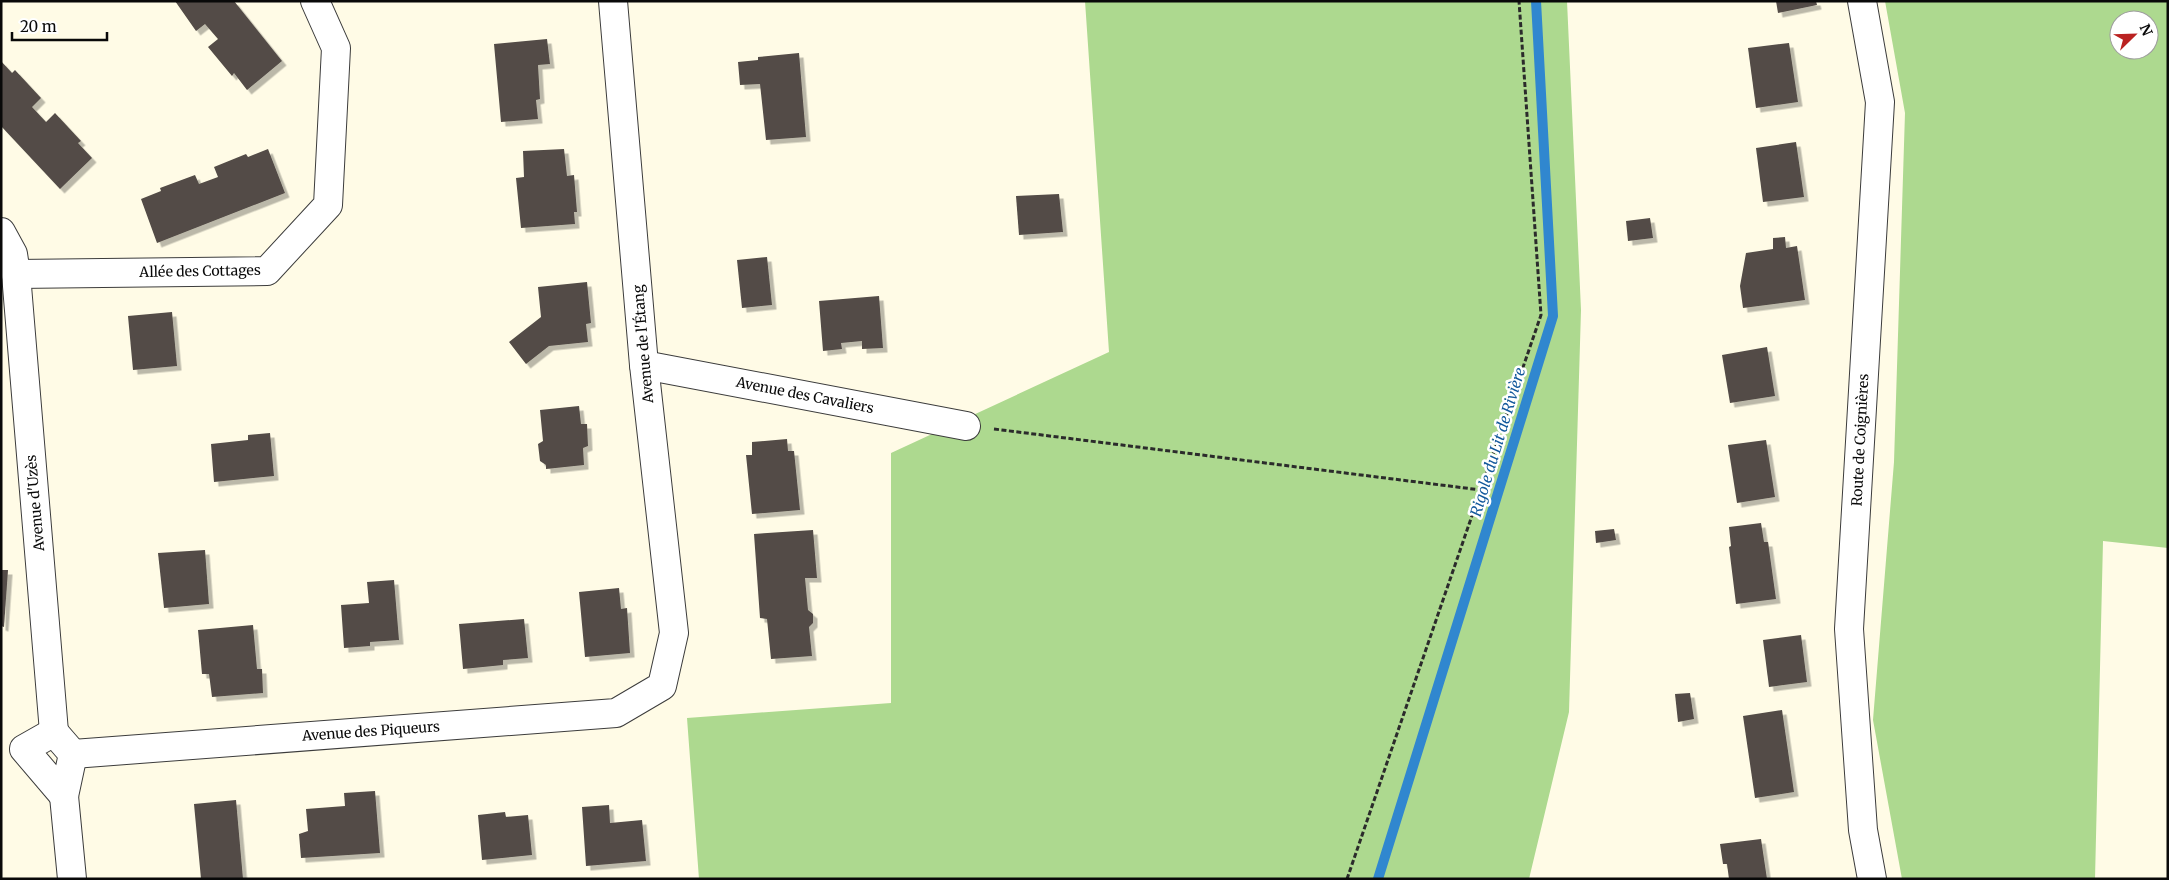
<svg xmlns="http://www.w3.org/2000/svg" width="2169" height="880" viewBox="0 0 2169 880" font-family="Merriweather,serif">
  <defs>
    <filter id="shadow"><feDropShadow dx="4.5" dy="4.5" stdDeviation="0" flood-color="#0004"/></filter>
  </defs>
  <rect width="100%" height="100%" fill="#fffbe6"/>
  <!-- forest -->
  <g fill="#add98f" fill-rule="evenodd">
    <path d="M 1085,1 L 1567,1 L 1581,310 L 1569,712 L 1529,879 L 699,879 L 687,718 L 891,703 L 891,453 L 1109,352 Z"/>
    <path d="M 1885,1 L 2168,1 L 2168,548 L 2103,541 L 2095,879 L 1902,879 L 1873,720 L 1894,462 L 1905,113 ZM 2119,20 L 2149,20 L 2149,50 L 2119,50 Z"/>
  </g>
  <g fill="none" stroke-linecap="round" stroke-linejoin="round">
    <!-- stream -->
    <path stroke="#3087cf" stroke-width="10" d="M 1378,879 L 1553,316 L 1536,1"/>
  </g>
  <!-- building -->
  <g fill="#524b46" filter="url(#shadow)">
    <path d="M 175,1 L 234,1 L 282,61 L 247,90 L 234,73 L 232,76 L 208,47 L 218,39 L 205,24 L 196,31 Z"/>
    <path d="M 1776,1 L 1816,1 L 1817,5 L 1778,13 Z"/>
    <path d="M 547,39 L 550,64 L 538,65 L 540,99 L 536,100 L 538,119 L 501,122 L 494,44 Z"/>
    <path d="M 1789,43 L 1798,102 L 1756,108 L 1748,48 Z"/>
    <path d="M 799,53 L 806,137 L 766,140 L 760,84 L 740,85 L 738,62 L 758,60 L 758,57 Z"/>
    <path d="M 1,61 L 12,73 L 15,70 L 41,98 L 32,107 L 46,122 L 55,113 L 81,141 L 78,143 L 92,158 L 60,189 L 1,126 Z"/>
    <path d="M 1796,142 L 1804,197 L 1763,202 L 1756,148 Z"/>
    <path d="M 268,149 L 285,193 L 157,243 L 141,199 L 161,191 L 160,188 L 195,175 L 199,184 L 218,177 L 214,167 L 246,154 L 248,157 Z"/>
    <path d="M 564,149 L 567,176 L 574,175 L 577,212 L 574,212 L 575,224 L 521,228 L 516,178 L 524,177 L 523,151 Z"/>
    <path d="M 1059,194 L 1063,232 L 1019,235 L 1016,196 Z"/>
    <path d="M 1650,218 L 1653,238 L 1628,241 L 1626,221 Z"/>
    <path d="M 1785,237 L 1786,248 L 1797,246 L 1805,300 L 1743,308 L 1740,286 L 1746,253 L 1773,249 L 1773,238 Z"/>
    <path d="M 767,257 L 772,305 L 742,308 L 737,260 Z"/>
    <path d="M 587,282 L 591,323 L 586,324 L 588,342 L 549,346 L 526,364 L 509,342 L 541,317 L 538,287 Z"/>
    <path d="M 879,296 L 883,348 L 862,349 L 862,341 L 841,343 L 842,349 L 823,351 L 819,301 Z"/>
    <path d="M 172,312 L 177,366 L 133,370 L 128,316 Z"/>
    <path d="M 1767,347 L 1775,396 L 1730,403 L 1722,355 Z"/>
    <path d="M 579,406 L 581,424 L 587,424 L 588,446 L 583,448 L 584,465 L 546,469 L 546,465 L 540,461 L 538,444 L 543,441 L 540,410 Z"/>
    <path d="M 270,433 L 274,476 L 214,482 L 211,444 L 248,440 L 248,435 Z"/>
    <path d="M 787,439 L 788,451 L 794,451 L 800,510 L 752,514 L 746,455 L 752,455 L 752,442 Z"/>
    <path d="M 1766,440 L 1775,497 L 1737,503 L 1728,445 Z"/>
    <path d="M 1761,523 L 1764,542 L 1768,542 L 1776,599 L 1736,604 L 1729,547 L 1731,546 L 1729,527 Z"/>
    <path d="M 1614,529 L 1616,540 L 1596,543 L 1595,531 Z"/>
    <path d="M 813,530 L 817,578 L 805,578 L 808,610 L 813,614 L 813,623 L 809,627 L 812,656 L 771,659 L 767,619 L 760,618 L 754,534 Z"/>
    <path d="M 205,550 L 209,604 L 164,608 L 158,553 Z"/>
    <path d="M 1,570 L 8,570 L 4,627 L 1,626 Z"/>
    <path d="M 394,580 L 399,640 L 370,642 L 370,646 L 344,648 L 341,605 L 369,603 L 367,582 Z"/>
    <path d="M 619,588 L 621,609 L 627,608 L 630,653 L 585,657 L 579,592 Z"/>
    <path d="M 524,619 L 528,658 L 503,660 L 503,665 L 463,669 L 459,624 Z"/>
    <path d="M 253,625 L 257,669 L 262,669 L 263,693 L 212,697 L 209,674 L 202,674 L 198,630 Z"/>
    <path d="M 1801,635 L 1807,682 L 1769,687 L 1763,640 Z"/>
    <path d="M 1690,693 L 1694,719 L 1678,722 L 1675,694 Z"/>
    <path d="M 1782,710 L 1794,792 L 1755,798 L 1743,716 Z"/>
    <path d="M 375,791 L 380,853 L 301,858 L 299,834 L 308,831 L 306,809 L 345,806 L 344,793 Z"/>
    <path d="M 236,800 L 243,879 L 201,879 L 194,804 Z"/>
    <path d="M 609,805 L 610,823 L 642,820 L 646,861 L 586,866 L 582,807 Z"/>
    <path d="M 505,812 L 506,817 L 528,815 L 532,855 L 482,860 L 478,815 Z"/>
    <path d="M 1761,839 L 1767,879 L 1729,879 L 1727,864 L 1723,864 L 1720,844 Z"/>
  </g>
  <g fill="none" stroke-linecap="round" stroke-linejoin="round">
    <defs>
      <g id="minor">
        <path d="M 1862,1 L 1880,102 L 1849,629 L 1863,830 L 1872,879"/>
        <path d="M 1,232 L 13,254 L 16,274 L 54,732"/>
        <path d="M 16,274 L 267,271 L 328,205 L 336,48 L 315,1"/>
        <path d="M 644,365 L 966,426"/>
        <path d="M 54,732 L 73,754 L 64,796 L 24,749 Z"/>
        <path d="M 73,754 L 616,713 L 662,686 L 674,633 L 644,365 L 613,1"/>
        <path d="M 64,796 L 72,879"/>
      </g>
    </defs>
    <!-- minor casing -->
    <use href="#minor" stroke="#3c3c3c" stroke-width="30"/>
    <!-- path -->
    <g stroke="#2b2b2b" stroke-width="3" stroke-dasharray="5 2.5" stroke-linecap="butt">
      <path d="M 994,429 L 1481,490"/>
      <path d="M 1347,879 L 1541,315 L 1519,1"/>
    </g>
    <!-- minor -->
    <use href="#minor" stroke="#fff" stroke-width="28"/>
  </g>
  <g text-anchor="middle" stroke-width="5" stroke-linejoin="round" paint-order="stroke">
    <!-- street labels -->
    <g font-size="14" fill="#090909" stroke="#fff">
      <text transform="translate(200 271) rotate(-1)" y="5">Allée des Cottages</text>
      <text transform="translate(643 344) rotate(-95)" y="5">Avenue de l'Étang</text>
      <text transform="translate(805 395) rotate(11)" y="5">Avenue des Cavaliers</text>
      <text transform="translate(1860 440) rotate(-87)" y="5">Route de Coignières</text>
      <text transform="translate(35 503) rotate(-95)" y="5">Avenue d'Uzès</text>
      <text transform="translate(371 731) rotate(-4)" y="5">Avenue des Piqueurs</text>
    </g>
    <!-- water labels -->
    <g font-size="15" font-style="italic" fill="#12589b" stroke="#fff">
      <text transform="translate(1498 442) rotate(-73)" y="5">Rigole du Lit de Rivière</text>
    </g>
  </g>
  <!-- border -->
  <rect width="2169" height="880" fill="none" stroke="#090909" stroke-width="5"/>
  <!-- north arrow -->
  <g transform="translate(2134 35) rotate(67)"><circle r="24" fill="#ffffff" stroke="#9d9d9d"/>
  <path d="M0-4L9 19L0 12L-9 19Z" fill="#ba2221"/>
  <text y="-8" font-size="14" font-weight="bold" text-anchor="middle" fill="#090909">N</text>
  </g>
  <!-- scale -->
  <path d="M12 32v8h95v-8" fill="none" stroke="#090909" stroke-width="2.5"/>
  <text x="20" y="32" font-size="15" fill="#090909" stroke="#ffffff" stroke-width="4" paint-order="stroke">20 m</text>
</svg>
